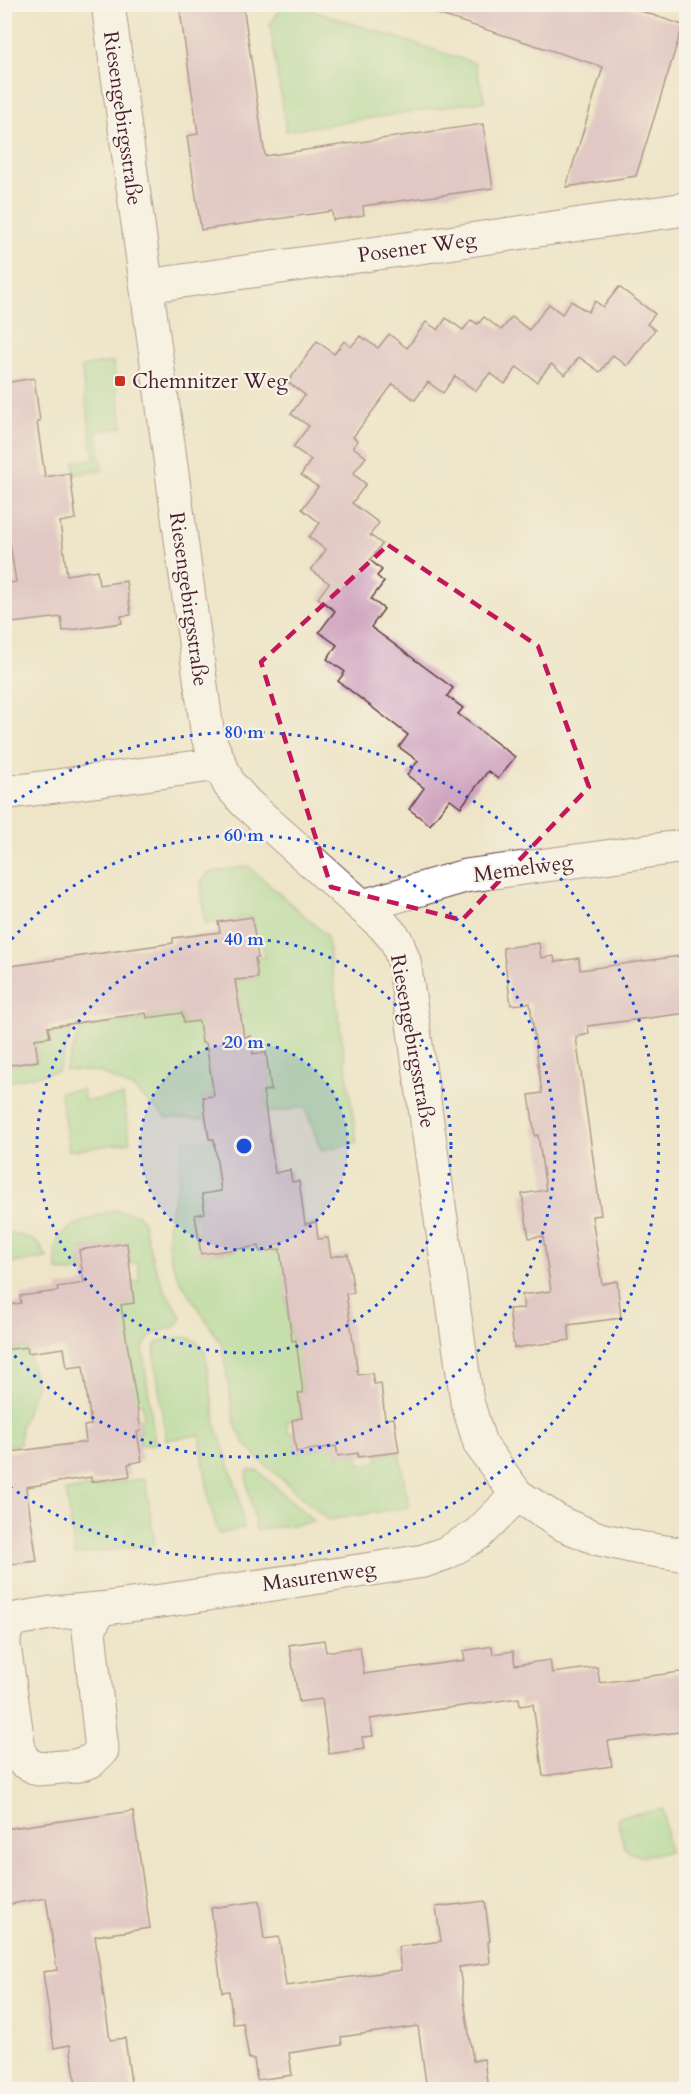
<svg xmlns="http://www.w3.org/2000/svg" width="691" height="2094" viewBox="0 0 691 2094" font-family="Cardo,serif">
  <rect width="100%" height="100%" fill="#f7f3e8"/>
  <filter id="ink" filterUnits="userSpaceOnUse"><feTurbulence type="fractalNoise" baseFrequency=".0167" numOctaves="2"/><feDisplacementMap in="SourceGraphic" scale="12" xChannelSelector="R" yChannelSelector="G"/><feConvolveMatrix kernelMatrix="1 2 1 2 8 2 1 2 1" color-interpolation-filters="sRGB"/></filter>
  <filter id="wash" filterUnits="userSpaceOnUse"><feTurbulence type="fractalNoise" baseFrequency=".008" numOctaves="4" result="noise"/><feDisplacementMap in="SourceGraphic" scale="24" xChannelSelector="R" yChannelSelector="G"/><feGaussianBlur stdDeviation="1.35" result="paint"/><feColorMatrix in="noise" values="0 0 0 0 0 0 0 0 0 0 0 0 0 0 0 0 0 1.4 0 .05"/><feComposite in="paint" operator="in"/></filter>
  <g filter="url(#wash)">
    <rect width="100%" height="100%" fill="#eee5c8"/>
    <!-- green -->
    <g fill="#97d78d" stroke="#707b5c" stroke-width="1.5">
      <path d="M 284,5 L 295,5 L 475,63 L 485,101 L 286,131 L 270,24 Z"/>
      <path d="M 113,362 L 123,427 L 96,431 L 102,470 L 75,474 L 74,462 L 94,458 L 81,367 Z"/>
      <path d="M 248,866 L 327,936 L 357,1143 L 321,1150 L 305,1107 L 268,1113 L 263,1091 L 271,1090 L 266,1052 L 253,1054 L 251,1036 L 237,1038 L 241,1016 L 235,980 L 257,978 L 255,958 L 264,957 L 262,939 L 255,939 L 252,917 L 205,924 L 201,882 L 208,873 Z"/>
      <path d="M 182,1013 L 184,1023 L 199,1021 L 209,1042 L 209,1061 L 214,1096 L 203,1097 L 206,1119 L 167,1118 L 132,1088 L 99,1072 L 65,1070 L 81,1028 Z"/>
      <path d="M 72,1030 L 58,1071 L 5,1082 L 4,1066 L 38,1061 L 35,1039 Z"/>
      <path d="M 82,1089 L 85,1101 L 123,1096 L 130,1142 L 69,1151 L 60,1092 Z"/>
      <path d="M 214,1139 L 219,1177 L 228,1190 L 202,1194 L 205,1213 L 193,1216 L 195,1233 L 198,1233 L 201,1254 L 236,1250 L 233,1228 L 256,1225 L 260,1252 L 281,1249 L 297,1297 L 286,1298 L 292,1340 L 296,1340 L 303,1393 L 298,1394 L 302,1418 L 287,1421 L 288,1433 L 294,1433 L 296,1452 L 319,1449 L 335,1438 L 338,1456 L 358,1453 L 360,1465 L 378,1462 L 377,1455 L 399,1452 L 409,1507 L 328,1520 L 259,1459 L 243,1441 L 235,1424 L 222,1345 L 178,1277 L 170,1257 L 168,1242 L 169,1217 L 178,1184 L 183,1141 Z"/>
      <path d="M 113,1210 L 136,1214 L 142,1219 L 153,1261 L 164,1289 L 182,1318 L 176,1327 C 160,1331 148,1331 143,1350 L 155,1444 L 140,1446 L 138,1432 L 141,1431 L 139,1419 L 144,1418 L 142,1403 L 135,1404 L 99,1308 L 134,1303 L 131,1283 L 140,1281 L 137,1263 L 130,1264 L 127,1243 L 80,1250 L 82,1271 L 72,1273 L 57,1270 C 57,1263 54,1252 56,1245 C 63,1224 95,1218 113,1210 Z"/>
      <path d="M 5,1232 C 25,1236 39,1237 47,1258 L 5,1264 Z"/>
      <path d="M 182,1337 C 194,1338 200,1342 205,1353 L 216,1426 L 238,1492 L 244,1528 L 219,1534 L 210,1506 L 200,1435 L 166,1440 L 155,1362 L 155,1345 L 160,1341 Z"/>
      <path d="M 27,1347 L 36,1386 L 21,1425 L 20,1444 L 5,1446 L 4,1350 Z"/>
      <path d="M 248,1470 L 258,1471 L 315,1522 L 256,1530 L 246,1476 Z"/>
      <path d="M 145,1478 L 155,1544 L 75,1555 L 66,1491 Z"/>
      <path d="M 663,1809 L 669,1852 C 630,1858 623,1860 618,1817 Z"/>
    </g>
    <g id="blocks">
      <!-- building -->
      <g fill="#d0a5c0">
        <path d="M 179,4 L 243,4 L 265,156 L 483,124 L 493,188 L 363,206 L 364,215 L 348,218 L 333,220 L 332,211 L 201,230 L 187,136 L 198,134 Z"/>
        <path d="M 426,4 L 619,4 L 683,25 L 636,176 L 566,187 L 603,67 L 425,10 Z"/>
        <path d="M 619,287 L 655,314 L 647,324 L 655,330 L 627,366 L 613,355 L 600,372 L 579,357 L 565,375 L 551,364 L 537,382 L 517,367 L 505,384 L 490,373 L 476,391 L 455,376 L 443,393 L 428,382 L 415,400 L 393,384 L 353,437 L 358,441 L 353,447 L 366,457 L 353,474 L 366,484 L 352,503 L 379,523 L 370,535 L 382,544 L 370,560 L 382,570 L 377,576 L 384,582 L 371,599 L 384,609 L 371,627 L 453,688 L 447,696 L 463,708 L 458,714 L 515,757 L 498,779 L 488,771 L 461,807 L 450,799 L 430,825 L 409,809 L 424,788 L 407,775 L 418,761 L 399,747 L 408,735 L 338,681 L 345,672 L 327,659 L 337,645 L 319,632 L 335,611 L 318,598 L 329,583 L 311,570 L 326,550 L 309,537 L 320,523 L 302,509 L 318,487 L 301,475 L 311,460 L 293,447 L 309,426 L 291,414 L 305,395 L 288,382 L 317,341 L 334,354 L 344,341 L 351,347 L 360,336 L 378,348 L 389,334 L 407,348 L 426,322 L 438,330 L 446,318 L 463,330 L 471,320 L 478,324 L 484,317 L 501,330 L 512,317 L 529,330 L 549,304 L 562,314 L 571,301 L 588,312 L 595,301 L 603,307 Z"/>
        <path d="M 34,378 L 40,421 L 37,422 L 45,477 L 70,473 L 76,519 L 60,522 L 67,575 L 97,570 L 99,585 L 126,581 L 131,615 L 121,616 L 122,623 L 63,631 L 61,617 L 4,624 L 4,584 L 16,582 L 4,506 L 4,383 Z"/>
        <path d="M 252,917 L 258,958 L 255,958 L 258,978 L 235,980 L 244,1037 L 251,1036 L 253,1054 L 266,1052 L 271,1090 L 263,1091 L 275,1173 L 290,1170 L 292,1182 L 299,1181 L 305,1224 L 316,1222 L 318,1239 L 328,1238 L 331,1257 L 348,1254 L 354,1293 L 346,1294 L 358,1375 L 372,1373 L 374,1384 L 381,1383 L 385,1419 L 394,1418 L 399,1452 L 358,1457 L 358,1453 L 338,1456 L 336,1446 L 296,1452 L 292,1420 L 302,1418 L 298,1393 L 303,1393 L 296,1340 L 292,1341 L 280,1249 L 260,1252 L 259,1246 L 201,1254 L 195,1215 L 205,1213 L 202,1194 L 221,1191 L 214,1139 L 209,1139 L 203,1097 L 214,1096 L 206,1043 L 202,1043 L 199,1021 L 184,1023 L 182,1013 L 147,1018 L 146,1013 L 48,1027 L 50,1037 L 35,1039 L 38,1061 L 4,1066 L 4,967 L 173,943 L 173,938 L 220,932 L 218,922 Z"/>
        <path d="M 539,943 L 541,958 L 554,956 L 555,962 L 579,958 L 580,970 L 687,955 L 687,1013 L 588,1026 L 589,1034 L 576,1037 L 601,1215 L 592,1216 L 602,1284 L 617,1281 L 621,1318 L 568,1325 L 570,1340 L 514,1348 L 509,1309 L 524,1308 L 522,1295 L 551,1291 L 543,1236 L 529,1238 L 522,1194 L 546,1190 L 538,1135 L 535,1136 L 529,1095 L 542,1093 L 530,1003 L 511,1005 L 503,948 Z"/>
        <path d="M 127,1243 L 134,1303 L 121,1305 L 141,1431 L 137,1432 L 142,1461 L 128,1464 L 130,1476 L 91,1482 L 91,1477 L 26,1487 L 37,1561 L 4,1565 L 4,1453 L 86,1442 L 84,1426 L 91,1425 L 83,1366 L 67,1368 L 64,1348 L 28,1353 L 27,1347 L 4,1350 L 4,1306 L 21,1303 L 20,1296 L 58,1291 L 57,1287 L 84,1283 L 79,1250 Z"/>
        <path d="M 324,1640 L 326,1652 L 360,1647 L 364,1674 L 465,1660 L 463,1651 L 492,1646 L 493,1654 L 513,1651 L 515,1665 L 550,1660 L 552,1673 L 597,1667 L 600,1683 L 687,1671 L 687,1731 L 608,1741 L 612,1766 L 543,1776 L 533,1704 L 520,1706 L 519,1698 L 370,1719 L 373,1736 L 362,1737 L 364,1749 L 329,1754 L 322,1699 L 299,1702 L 289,1645 Z"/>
        <path d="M 133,1811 L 150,1928 L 95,1936 L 110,2040 L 125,2038 L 132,2090 L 77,2090 L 70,2045 L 54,2048 L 43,1972 L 57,1970 L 46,1898 L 4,1905 L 4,1829 Z"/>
        <path d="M 259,1901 L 264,1939 L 279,1937 L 286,1986 L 401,1970 L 398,1947 L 441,1941 L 436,1907 L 485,1901 L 490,1941 L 488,1942 L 490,1963 L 459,1967 L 473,2061 L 484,2059 L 488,2090 L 427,2090 L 418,2026 L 341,2037 L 342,2045 L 289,2053 L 292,2075 L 257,2080 L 254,2059 L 249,2059 L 243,2023 L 233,2024 L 229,1991 L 222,1992 L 211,1908 Z"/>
      </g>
    </g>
  </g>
  <g filter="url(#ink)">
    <use href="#blocks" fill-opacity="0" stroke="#633d43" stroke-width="1.5"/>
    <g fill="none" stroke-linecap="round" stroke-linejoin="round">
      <defs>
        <g id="minor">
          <path d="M 108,4 L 208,737 L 229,784 L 246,803 L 384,926 L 396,940 L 404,961 L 467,1401 L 480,1444 L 517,1495 L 562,1524 L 599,1539 L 639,1548 L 686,1555"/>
          <path d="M 147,286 L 686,209"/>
          <path d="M 4,793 L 220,764"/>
          <path d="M 363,906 L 465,876 L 686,846"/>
          <path d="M 4,1640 L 6,1628 L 16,1619 L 51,1613 L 99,1609 L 169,1600 L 424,1561 L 446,1553 L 478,1534 L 517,1495"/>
          <path d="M 4,1645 L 19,1750 L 23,1761 L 38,1769 L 75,1766 L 91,1761 L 102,1750 L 89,1631 L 99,1609"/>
        </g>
      </defs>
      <!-- minor casing -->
      <use href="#minor" stroke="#633d43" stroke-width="35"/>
      <!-- minor -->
      <use href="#minor" stroke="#fff" stroke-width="33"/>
    </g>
  </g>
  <!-- marked area -->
  <path d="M0 0H691V2094H0ZM 388,545 L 538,646 L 589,787 L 462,920 L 331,887 L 261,662 Z" fill="#eee5c8" fill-opacity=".55" fill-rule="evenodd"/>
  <path fill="none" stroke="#c2185b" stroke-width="4.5" stroke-dasharray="12 8" stroke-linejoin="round" d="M 388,545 L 538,646 L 589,787 L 462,920 L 331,887 L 261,662 Z"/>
  <!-- distance rings -->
  <circle cx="244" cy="1146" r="104" fill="#1d4ed8" fill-opacity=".12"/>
  <g fill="none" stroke="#1d4ed8" stroke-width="3" stroke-dasharray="3 6">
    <circle cx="244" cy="1146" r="104"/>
    <circle cx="244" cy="1146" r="207"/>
    <path d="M6 946A311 311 0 1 1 6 1346"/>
    <path d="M7 807A414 414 0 1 1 7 1485"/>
  </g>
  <!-- markers -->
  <rect fill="#c8321e" stroke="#f7f3e8" stroke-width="2" x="114" y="375" width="12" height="12" rx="3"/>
  <g text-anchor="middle" stroke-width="4.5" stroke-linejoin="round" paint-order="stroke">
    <!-- street labels -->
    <g font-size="21" fill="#4a1f2b" stroke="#f7f3e8">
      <text transform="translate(123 118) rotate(82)" y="7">Riesengebirgsstraße</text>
      <text transform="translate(417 247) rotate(-8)" y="7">Posener Weg</text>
      <text transform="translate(189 599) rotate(82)" y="7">Riesengebirgsstraße</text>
      <text transform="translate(523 868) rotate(-8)" y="7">Memelweg</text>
      <text transform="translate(413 1041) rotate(80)" y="7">Riesengebirgsstraße</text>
      <text transform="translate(319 1576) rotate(-8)" y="7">Masurenweg</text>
    </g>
    <!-- poi labels -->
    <g font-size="21" fill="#4a1f2b" stroke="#f7f3e8" text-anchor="start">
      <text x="132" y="388">Chemnitzer Weg</text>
    </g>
  </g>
  <circle cx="244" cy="1146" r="9" fill="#1d4ed8" stroke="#f7f3e8" stroke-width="3"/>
  <g font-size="18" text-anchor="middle" font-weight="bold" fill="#1d4ed8" stroke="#f7f3e8" stroke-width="4.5" stroke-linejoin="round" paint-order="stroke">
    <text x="244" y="738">80 m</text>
    <text x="244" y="841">60 m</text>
    <text x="244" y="945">40 m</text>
    <text x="244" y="1048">20 m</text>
  </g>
  <!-- margin -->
  <rect width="691" height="2094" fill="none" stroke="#f7f3e8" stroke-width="24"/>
</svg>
